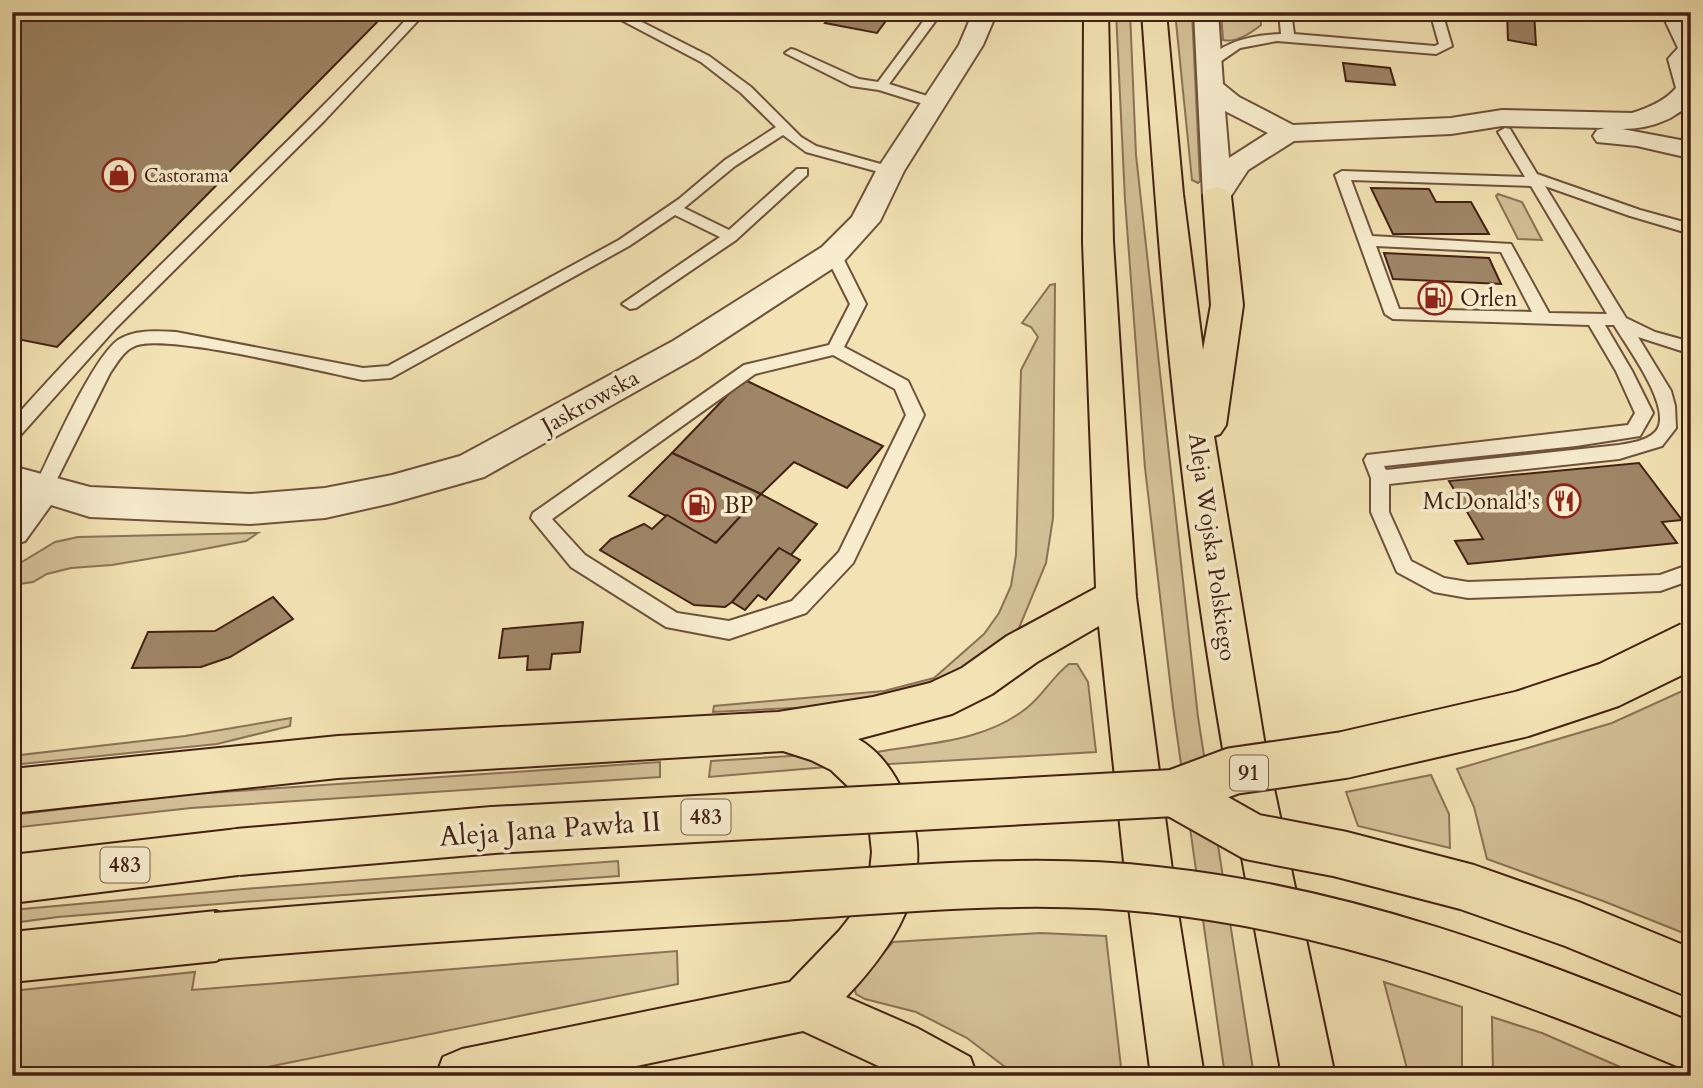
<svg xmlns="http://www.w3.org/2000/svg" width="1703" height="1088" viewBox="0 0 1703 1088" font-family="Cardo,serif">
  <rect width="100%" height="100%" fill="#f3e3b4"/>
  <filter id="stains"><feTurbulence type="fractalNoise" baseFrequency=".00286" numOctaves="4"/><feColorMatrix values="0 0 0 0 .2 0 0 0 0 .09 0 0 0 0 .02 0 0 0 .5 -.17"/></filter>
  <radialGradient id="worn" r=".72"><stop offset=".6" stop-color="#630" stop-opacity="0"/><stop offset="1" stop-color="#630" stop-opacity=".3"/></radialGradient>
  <!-- green -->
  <g fill="#d5c299" stroke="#8c7256" stroke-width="2">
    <path d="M 1116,12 L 1130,12 L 1136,155 L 1198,717 L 1254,1076 L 1225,1076 L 1173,707 L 1145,468 L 1125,200 Z"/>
    <path d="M 1175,12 L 1192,12 L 1200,181 L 1198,183 L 1192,180 Z"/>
    <path d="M 1221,12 L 1260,12 L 1261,25 C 1251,33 1235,43 1223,40 Z"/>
    <path d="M 1498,194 L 1522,202 L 1542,240 L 1518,239 L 1496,196 Z"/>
    <path d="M 1055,284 L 1053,518 L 1046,563 L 1019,628 L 997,655 L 938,686 L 833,706 L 713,712 L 714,706 L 884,691 L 934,678 L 984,634 L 999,613 L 1011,586 L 1016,555 L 1021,370 L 1038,337 L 1031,327 L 1022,323 L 1050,285 Z"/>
    <path d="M 258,533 L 246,541 L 183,553 L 112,565 L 71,568 L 47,574 L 33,582 L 12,585 L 12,568 L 55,542 L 78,537 Z"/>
    <path d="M 1069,664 L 1077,664 L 1088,682 L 1096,752 L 873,765 L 876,752 C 929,743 985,742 1028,707 C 1044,694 1053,676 1069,664 Z"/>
    <path d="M 1691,687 L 1691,936 L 1603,901 L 1487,859 L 1474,807 L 1457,769 L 1612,723 Z"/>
    <path d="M 291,718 L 290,726 L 217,744 L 12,765 L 12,756 L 185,736 Z"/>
    <path d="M 807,755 L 827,767 L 709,777 L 711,761 Z"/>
    <path d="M 660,762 L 660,777 L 191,808 L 12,828 L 12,815 L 192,794 Z"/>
    <path d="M 1431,775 L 1449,814 L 1450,848 L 1358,826 L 1346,792 Z"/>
    <path d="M 618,861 L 619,876 L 243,902 L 58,917 L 12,923 L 12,910 L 244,889 Z"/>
    <path d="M 1040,933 L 1106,936 L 1122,1076 L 1017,1076 L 967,1038 L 916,1012 L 865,999 L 856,994 L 854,986 L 893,942 Z"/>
    <path d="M 677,951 L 678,984 L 223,1076 L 12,1076 L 12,991 L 195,972 L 192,990 Z"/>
    <path d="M 1384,982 L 1462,1007 L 1462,1076 L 1409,1076 Z"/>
    <path d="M 1492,1017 L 1542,1033 L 1641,1076 L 1493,1076 Z"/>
  </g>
  <!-- building -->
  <g fill="#9f8667" stroke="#432114" stroke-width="2">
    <path d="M 12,12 L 387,12 L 57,347 L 12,338 Z"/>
    <path d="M 834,12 L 897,12 L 895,15 L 891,14 L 877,33 L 825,23 Z"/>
    <path d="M 1507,12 L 1534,12 L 1536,45 L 1508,40 Z"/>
    <path d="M 1343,63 L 1390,68 L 1395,85 L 1346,81 Z"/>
    <path d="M 1371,188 L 1429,189 L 1436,202 L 1471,202 L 1489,234 L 1393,234 Z"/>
    <path d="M 1384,253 L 1489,258 L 1501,284 L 1393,279 Z"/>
    <path d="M 743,379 L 883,446 L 847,488 L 794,462 L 761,494 L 672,453 Z"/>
    <path d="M 672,453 L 761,494 L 716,543 L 629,496 Z"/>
    <path d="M 1639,463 L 1682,520 L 1662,522 L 1677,543 L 1468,564 L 1455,541 L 1483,539 L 1449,481 Z"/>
    <path d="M 761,494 L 817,524 L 791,555 L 779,548 L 732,602 L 725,607 L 694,605 L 600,550 L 611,539 L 644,524 L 652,529 L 667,515 L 716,543 Z"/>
    <path d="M 779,548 L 800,560 L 766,600 L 758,595 L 745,610 L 732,602 Z"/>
    <path d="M 273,597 L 293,619 L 230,657 L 201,667 L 132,668 L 148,632 L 215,631 Z"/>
    <path d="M 583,622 L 580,652 L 552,654 L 550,669 L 527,670 L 528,656 L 499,658 L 503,629 Z"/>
  </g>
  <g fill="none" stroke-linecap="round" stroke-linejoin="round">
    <defs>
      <g id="service">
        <path d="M 413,12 L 426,12 L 324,121 L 116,328 L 18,438 L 12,440 L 12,421 C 138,277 284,153 413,12 Z"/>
        <path d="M 606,12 L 622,12 L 709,56 L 751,87 L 801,137 L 816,146 L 895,168 L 897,171 L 890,175 L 806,152 L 783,135 L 735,166 L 684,208 L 729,230 L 797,169 L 807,169 L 807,175 L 736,240 L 636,308 L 630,309 L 622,304 L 720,237 L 675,215 L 629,246 L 391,378 L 363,380 C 322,372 166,333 135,346 C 124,350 117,363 110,373 L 49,495 L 42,497 L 35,495 L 33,490 C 50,456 91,360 118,340 C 134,329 158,331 176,332 L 363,368 L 388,366 L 619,240 L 679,199 L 725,160 L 776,127 L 741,93 L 701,62 Z"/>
        <path d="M 930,12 L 942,12 L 889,84 L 940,100 L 940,106 L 930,106 L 879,90 L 851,86 L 785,53 L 791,49 L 795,50 L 859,79 L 878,82 Z"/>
        <path d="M 1279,12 L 1291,12 L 1294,34 L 1435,46 L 1439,44 L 1430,12 L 1442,12 L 1452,46 L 1436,54 L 1277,41 L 1240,48 L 1214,66 L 1206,66 L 1204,63 C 1223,41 1253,35 1281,34 Z"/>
        <path d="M 1505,128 L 1510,129 L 1537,174 L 1640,210 L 1691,224 L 1691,234 L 1630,216 L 1545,186 L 1626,318 L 1655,332 L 1691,342 L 1691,354 L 1638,337 L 1671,391 L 1675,406 L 1676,428 L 1662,446 L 1619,459 L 1389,484 L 1389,512 L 1411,561 L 1444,578 L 1468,582 L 1660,575 L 1691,564 L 1691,580 L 1660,591 L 1468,598 L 1434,592 L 1397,572 L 1371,512 L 1371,478 L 1364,460 L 1367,455 L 1628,425 L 1635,413 L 1616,371 L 1589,325 L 1393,319 L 1385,314 L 1335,175 L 1342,171 L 1525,177 L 1498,132 ZM 1351,180 L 1531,186 L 1607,314 L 1549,313 L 1511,244 L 1372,236 ZM 1376,246 L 1501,252 L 1532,312 L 1399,309 ZM 1605,325 L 1614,325 C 1627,347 1670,404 1658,428 C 1652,440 1631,443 1619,445 L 1386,470 L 1384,466 L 1576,446 L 1640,436 L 1653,413 L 1632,371 Z"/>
        <path d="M 833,249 L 841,254 L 866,304 L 844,347 L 908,381 L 924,415 L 853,563 L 806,613 L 729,639 L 666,627 L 571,567 L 531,518 L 533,513 L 744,365 L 829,345 L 850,304 L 825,254 ZM 833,355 L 895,389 L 906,415 L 839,552 L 792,601 L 729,621 L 677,613 L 585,555 L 552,519 L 755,374 Z"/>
      </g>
      <g id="minor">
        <path d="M 973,12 L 997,12 L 983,45 L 904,171 L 880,221 L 844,261 L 697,357 L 484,477 L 392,503 L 325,518 L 250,524 L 90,517 L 51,505 L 25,541 L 12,545 L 12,501 L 17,496 L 12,494 L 12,466 L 90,487 L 250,494 L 325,488 L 392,475 L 460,456 L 673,341 L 822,247 L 852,217 L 876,171 L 959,45 Z"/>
        <path d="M 1194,12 L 1218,12 L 1223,84 L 1239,97 L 1293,125 L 1451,118 L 1502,110 L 1632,113 C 1648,108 1665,101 1676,88 L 1668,59 L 1678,48 L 1661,12 L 1685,12 L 1691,24 L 1691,108 C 1679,110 1676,116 1666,120 C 1653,126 1637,129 1622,129 L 1691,142 L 1691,156 L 1685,157 L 1637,146 L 1597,142 L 1593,136 L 1597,130 L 1605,128 L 1502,126 L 1451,134 L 1294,141 L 1248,170 L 1227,202 L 1217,205 L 1207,202 L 1203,196 ZM 1225,111 L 1268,133 L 1229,158 Z"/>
      </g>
      <g id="primary">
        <path d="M 1084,12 L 1108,12 L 1113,242 L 1136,597 L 1176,900 L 1204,1076 L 1151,1076 L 1128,900 L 1099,626 L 1037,662 L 992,694 L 952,714 L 858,739 C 880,751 895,774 905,796 C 938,876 901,939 846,997 L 917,1028 L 970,1057 L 977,1076 L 900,1076 L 803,1031 L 589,1076 L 436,1076 L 443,1057 L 462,1049 L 790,982 L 839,931 L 858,907 L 869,881 L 872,852 L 869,824 L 864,809 L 852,790 L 831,770 L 811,760 L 783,751 L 338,778 L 12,813 L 12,769 L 338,736 L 778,712 L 873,697 L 930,683 L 962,668 L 1007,636 L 1096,588 L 1083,242 Z"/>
        <path d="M 1142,12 L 1166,12 L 1183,194 L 1203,350 L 1211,305 L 1203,196 L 1207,190 L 1217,187 L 1227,190 L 1231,196 L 1243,305 L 1226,425 L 1220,434 L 1214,436 L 1265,746 L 1335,1076 L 1282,1076 C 1245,874 1206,673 1182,469 C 1163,317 1153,165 1142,12 Z"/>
        <path d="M 238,829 L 255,836 L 261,852 L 255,868 L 238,875 L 12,903 L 12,855 Z"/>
        <path d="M 216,911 L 233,919 L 241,936 L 233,953 L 216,961 L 12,982 L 12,932 Z"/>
      </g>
    </defs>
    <!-- service casing -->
    <use href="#service" stroke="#6f523c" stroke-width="4"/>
    <!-- minor casing -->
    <use href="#minor" stroke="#6f523c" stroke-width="4"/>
    <!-- primary casing -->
    <use href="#primary" stroke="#432114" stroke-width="4"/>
    <!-- service -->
    <use href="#service" fill="#f7edce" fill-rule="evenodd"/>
    <!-- minor -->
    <use href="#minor" fill="#f7edce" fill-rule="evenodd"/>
    <!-- primary -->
    <use href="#primary" fill="#f3e3b4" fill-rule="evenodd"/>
    <defs>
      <g id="primary-bridge">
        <path d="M 1174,793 L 1252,837 L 1340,854 L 1467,887 L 1572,924 L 1691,973"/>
        <path d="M 238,852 L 493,830 L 1174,793 L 1233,771 L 1344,755 L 1522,714 L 1609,685 L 1691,645"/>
        <path d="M 216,936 C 404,920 592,908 781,897 C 906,889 1032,876 1157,890 C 1344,910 1519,975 1691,1047"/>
      </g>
    </defs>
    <!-- primary-bridge casing -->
    <use href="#primary-bridge" stroke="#432114" stroke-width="50" stroke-linecap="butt"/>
    <!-- primary-bridge -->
    <use href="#primary-bridge" stroke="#f3e3b4" stroke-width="46"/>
  </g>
  <!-- icons -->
  <defs>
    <symbol id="shop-ring" viewBox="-11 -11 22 22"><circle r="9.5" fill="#f7edce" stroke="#8f2418" stroke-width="1.5"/><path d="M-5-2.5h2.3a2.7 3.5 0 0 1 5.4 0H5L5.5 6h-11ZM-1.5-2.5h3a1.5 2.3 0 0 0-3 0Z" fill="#8f2418"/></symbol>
    <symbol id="fuel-ring" viewBox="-11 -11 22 22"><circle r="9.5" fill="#f7edce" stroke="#8f2418" stroke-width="1.5"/><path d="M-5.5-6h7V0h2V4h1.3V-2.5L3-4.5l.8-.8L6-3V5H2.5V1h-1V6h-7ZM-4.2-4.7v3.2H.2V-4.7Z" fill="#8f2418"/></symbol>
    <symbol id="restaurant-ring" viewBox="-11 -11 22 22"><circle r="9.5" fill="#f7edce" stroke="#8f2418" stroke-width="1.5"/><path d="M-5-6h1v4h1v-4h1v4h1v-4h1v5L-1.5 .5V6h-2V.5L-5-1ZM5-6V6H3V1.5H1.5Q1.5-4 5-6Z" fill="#8f2418"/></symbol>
  </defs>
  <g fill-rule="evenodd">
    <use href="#shop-ring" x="100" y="156" width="38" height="38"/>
    <use href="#fuel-ring" x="1416" y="279" width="38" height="38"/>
    <use href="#restaurant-ring" x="1545" y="482" width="38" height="38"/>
    <use href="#fuel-ring" x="680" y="486" width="38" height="38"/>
  </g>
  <g text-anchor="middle" stroke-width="7" stroke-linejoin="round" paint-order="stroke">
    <!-- far-poi labels -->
    <g font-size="19" fill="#432114" stroke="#f7edce" text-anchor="start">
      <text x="144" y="182">Castorama</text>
    </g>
    <!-- shield labels -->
    <g fill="#f7edce" stroke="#795e4c" stroke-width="2">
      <rect x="1230" y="755.5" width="38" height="35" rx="5"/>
      <rect x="681.5" y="799.5" width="49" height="35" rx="5"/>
      <rect x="100.5" y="847.5" width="49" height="35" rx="5"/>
    </g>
    <g font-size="21" font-weight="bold" fill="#432114">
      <text x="1249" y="780">91</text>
      <text x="706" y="824">483</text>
      <text x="125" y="872">483</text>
    </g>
    <!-- poi labels -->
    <g font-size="23" fill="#432114" stroke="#f7edce" text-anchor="start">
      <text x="1460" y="306">Orlen</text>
      <text x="1540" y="509" text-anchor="end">McDonald's</text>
      <text x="724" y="513">BP</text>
    </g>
    <!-- street labels -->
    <g font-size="23" fill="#432114" stroke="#f7edce">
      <text transform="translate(590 401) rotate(-29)" y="8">Jaskrowska</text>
      <text transform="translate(1213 547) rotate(82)" y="8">Aleja Wojska Polskiego</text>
    </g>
    <!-- near-street labels -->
    <g font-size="28" fill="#432114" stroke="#f7edce">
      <text transform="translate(550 828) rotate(-4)" y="10">Aleja Jana Pawła II</text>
    </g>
  </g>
  <!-- margin -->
  <rect width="1703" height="1088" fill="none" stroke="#f3e3b4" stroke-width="42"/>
  <rect x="14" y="14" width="1675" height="1060" fill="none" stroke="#432114" stroke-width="3.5"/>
  <rect x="21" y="21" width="1661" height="1046" fill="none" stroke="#432114" stroke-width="2"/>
  <rect width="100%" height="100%" filter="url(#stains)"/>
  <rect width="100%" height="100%" fill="url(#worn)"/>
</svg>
